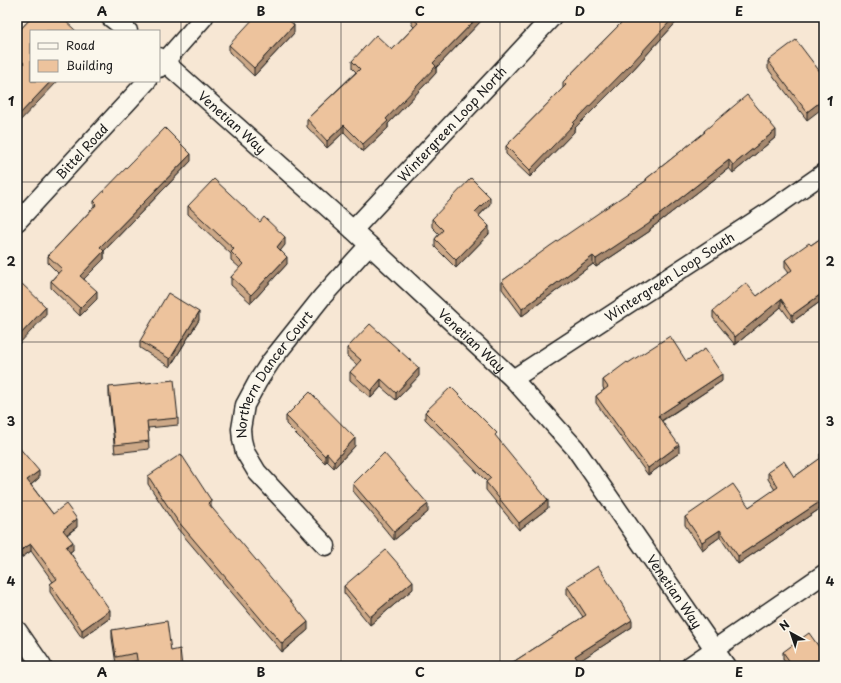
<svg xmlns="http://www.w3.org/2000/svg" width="841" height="683" viewBox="0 0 841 683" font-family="'Playpen Sans',sans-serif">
  <rect width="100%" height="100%" fill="#f7e7d4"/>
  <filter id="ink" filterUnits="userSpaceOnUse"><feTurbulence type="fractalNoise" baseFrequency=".025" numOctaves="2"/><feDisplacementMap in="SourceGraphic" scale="8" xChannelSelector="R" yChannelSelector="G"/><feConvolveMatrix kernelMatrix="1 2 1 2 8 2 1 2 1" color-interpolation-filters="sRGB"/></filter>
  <g filter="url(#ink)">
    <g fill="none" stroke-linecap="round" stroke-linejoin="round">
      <defs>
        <g id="street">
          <path d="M 110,17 L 128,31"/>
          <path id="s1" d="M 159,57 L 353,230 L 513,379 L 575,448 L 726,666"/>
          <path d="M 159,68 L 204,17"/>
          <path id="s2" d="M 17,222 L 147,81"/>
          <path id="s3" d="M 353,230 L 552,17"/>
          <path id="s4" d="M 513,379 L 764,215 L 824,173"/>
          <path id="s5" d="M 326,546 L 257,472 L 245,452 L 242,440 L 241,429 L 245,405 L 258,381 L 271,361 L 322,297 L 369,245"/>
          <path d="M 17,630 L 42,666"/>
          <path d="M 690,666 L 824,574"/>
        </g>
      </defs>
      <!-- street casing -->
      <use href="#street" stroke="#1c1c1c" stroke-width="21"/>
      <!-- street -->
      <use href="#street" stroke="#fbf7ec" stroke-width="18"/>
    </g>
    <!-- wall -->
    <g fill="#cca887" stroke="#1c1c1c">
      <path d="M 32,17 L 17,124 L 20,67 L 17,64 L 17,31 L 18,32 Z"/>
      <path d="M 483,17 L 483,19 L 436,68 L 436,73 L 388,124 L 388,128 L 363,152 L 344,132 L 327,148 L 307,127 L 307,119 L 356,72 L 352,68 L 352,61 L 392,50 L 414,27 L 412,25 L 412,18 Z"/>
      <path d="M 622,17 L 681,17 L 631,72 L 574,129 L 574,132 L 530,177 L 506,154 L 506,146 L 563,88 L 563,82 L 621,23 L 621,19 Z"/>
      <path d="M 294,33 L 254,76 L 229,52 L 229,45 Z"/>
      <path d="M 768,61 L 824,77 L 807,120 L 768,69 Z"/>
      <path d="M 704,131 L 776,137 L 733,173 L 729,168 L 650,229 L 650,231 L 596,267 L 593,264 L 522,316 L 502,289 L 502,281 L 646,181 L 646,179 L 704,133 Z"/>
      <path d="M 191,161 L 104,251 L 104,259 L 84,279 L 97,299 L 80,316 L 51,288 L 51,281 L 58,273 L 48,263 L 48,256 L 94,207 L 94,201 Z"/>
      <path d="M 490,204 L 479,216 L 489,234 L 456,268 L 435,247 L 435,239 L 439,234 L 432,227 L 432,219 Z"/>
      <path d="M 188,206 L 285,245 L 280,250 L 287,264 L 251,303 L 231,285 L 231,277 L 240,268 L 231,260 L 231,254 L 188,214 Z"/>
      <path d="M 824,236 L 824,299 L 792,322 L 781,307 L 735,345 L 713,318 L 713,311 L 757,296 L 789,273 L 785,268 L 785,260 L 811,245 Z"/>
      <path d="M 199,320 L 170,367 L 140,348 L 140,341 Z"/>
      <path d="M 347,348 L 419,376 L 396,400 L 381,387 L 371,398 L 350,380 L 350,372 L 357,365 L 347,356 Z"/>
      <path d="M 686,361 L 722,381 L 662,421 L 679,453 L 648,475 L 596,403 L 596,396 L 604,390 L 603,387 L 603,380 L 628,363 Z"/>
      <path d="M 109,387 L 178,418 L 178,425 L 148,428 L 149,449 L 115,453 L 109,395 Z"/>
      <path d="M 425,412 L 497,438 L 548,508 L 519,530 L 486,490 L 486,482 L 487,482 L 425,419 Z"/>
      <path d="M 286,416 L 355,446 L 334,468 L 327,461 L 325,463 L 286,424 Z"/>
      <path d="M 17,445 L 39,478 L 31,485 L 53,514 L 77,527 L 67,535 L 73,550 L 70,552 L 110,618 L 82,638 L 50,592 L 50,584 L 53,582 L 31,551 L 21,558 L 17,553 Z"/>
      <path d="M 824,451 L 824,506 L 738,564 L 720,537 L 702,550 L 685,525 L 685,517 L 749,507 L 775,490 L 768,479 L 768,472 L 794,477 L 820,459 L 820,454 Z"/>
      <path d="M 148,476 L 308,630 L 282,652 L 177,528 L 148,484 Z"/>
      <path d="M 353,484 L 428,512 L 394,540 L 353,491 Z"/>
      <path d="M 344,586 L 413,589 L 370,625 L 344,593 Z"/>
      <path d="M 567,586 L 632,627 L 579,661 L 579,666 L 507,666 L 583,617 L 567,594 Z"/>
      <path d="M 112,630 L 171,651 L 182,666 L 137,666 L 136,661 L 116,664 L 112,638 Z"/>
      <path d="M 783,652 L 824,666 L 787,666 L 783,659 Z"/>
    </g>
    <!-- shaded-wall -->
    <g fill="#a6886e" stroke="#1c1c1c">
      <path d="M 478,17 L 483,17 L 483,19 L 436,68 L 436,73 L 388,124 L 388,128 L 363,152 L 363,144 L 386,119 L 433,63 Z"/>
      <path d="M 674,17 L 681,17 L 631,72 L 574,129 L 574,132 L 530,177 L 530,170 L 573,123 Z"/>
      <path d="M 294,25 L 294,33 L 254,76 L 254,68 Z"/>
      <path d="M 51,81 L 58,81 L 17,124 L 17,117 Z"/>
      <path d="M 824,99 L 824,107 L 807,120 L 807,112 Z"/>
      <path d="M 344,125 L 344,132 L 327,148 L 327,141 Z"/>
      <path d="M 776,130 L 776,137 L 733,173 L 733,165 Z"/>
      <path d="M 191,154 L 191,161 L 100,255 L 100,247 Z"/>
      <path d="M 729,160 L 729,168 L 650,229 L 650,231 L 596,267 L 596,259 L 650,222 Z"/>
      <path d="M 490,197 L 490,204 L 475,220 L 475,212 Z"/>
      <path d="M 489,226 L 489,234 L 456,268 L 456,260 Z"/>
      <path d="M 285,237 L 285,245 L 277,255 L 277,247 Z"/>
      <path d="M 104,251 L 104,259 L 80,283 L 80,276 Z"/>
      <path d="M 593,256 L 593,264 L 522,316 L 522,309 Z"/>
      <path d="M 287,257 L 287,264 L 251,303 L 251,295 Z"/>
      <path d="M 97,291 L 97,299 L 80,316 L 80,308 Z"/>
      <path d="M 824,292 L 824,299 L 792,322 L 792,315 Z"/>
      <path d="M 781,299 L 781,307 L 735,345 L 735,337 Z"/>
      <path d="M 46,307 L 46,315 L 17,346 L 17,338 Z"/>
      <path d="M 199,312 L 199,320 L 170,367 L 170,359 Z"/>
      <path d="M 419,368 L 419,376 L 396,400 L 396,393 Z"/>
      <path d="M 722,374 L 722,381 L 658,423 L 658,416 Z"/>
      <path d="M 381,379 L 381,387 L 371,398 L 371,391 Z"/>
      <path d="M 355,438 L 355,446 L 334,468 L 334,461 Z"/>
      <path d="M 679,445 L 679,453 L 648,475 L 648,468 Z"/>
      <path d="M 327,453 L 327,461 L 325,463 L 325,456 Z"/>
      <path d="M 39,471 L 39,478 L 27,488 L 27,480 Z"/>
      <path d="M 824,499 L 824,506 L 738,564 L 738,556 Z"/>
      <path d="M 211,500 L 211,508 L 208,503 Z"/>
      <path d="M 548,500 L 548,508 L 519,530 L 519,523 Z"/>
      <path d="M 428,504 L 428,512 L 394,540 L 394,532 Z"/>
      <path d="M 77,519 L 77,527 L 63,537 L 63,530 Z"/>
      <path d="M 720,530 L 720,537 L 702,550 L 702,542 Z"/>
      <path d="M 73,542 L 73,550 L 66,555 L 66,547 Z"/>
      <path d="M 31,544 L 31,551 L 21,558 L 21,550 Z"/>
      <path d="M 413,581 L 413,589 L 370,625 L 370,617 Z"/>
      <path d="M 110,610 L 110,618 L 82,638 L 82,630 Z"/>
      <path d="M 632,620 L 632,627 L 575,664 L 575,656 Z"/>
      <path d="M 308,622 L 308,630 L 282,652 L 282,644 Z"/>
      <path d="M 579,662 L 579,666 L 573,666 Z"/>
    </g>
    <!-- building -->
    <g fill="#edc39d" stroke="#1c1c1c">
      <path d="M 32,17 L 61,17 L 76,31 L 31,31 L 31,81 L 51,81 L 17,117 L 17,71 L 24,63 L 17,57 L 17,31 L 18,32 Z"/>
      <path d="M 255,17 L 285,17 L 294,25 L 254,68 L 229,45 Z"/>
      <path d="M 413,17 L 478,17 L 433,63 L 436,66 L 386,119 L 388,121 L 363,144 L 344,125 L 327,141 L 307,119 L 360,69 L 352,61 L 376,35 L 392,50 L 418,23 L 412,18 Z"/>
      <path d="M 622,17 L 674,17 L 631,64 L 573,123 L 574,124 L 530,170 L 506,146 L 566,85 L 563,82 L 623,21 L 621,19 Z"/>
      <path d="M 796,40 L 824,77 L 824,99 L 807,112 L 768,61 Z"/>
      <path d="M 747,95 L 776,130 L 733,165 L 729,160 L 650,222 L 650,223 L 596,259 L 593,256 L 522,309 L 502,281 L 550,246 L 647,180 L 646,179 L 705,132 L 704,131 Z"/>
      <path d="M 165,128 L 191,154 L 100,247 L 104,251 L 80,276 L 97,291 L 80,308 L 51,281 L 62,269 L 48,256 L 97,204 L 94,201 Z"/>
      <path d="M 471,178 L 490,197 L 475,212 L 489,226 L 456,260 L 435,239 L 443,230 L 432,219 Z"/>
      <path d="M 214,179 L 260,222 L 264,217 L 285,237 L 277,247 L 287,257 L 251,295 L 231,277 L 243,264 L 231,252 L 234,249 L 188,206 Z"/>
      <path d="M 824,236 L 824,292 L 792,315 L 781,299 L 735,337 L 713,311 L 746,283 L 757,296 L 792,270 L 785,260 L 809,243 L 811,245 Z"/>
      <path d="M 19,281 L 46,307 L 17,338 L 17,283 Z"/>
      <path d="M 168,293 L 199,312 L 170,359 L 140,341 Z"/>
      <path d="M 370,324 L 419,368 L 396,393 L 381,379 L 371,391 L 350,372 L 361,360 L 347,348 Z"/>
      <path d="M 670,336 L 686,361 L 705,349 L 722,374 L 658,416 L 679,445 L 648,468 L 596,396 L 608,387 L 603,380 L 627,362 L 628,363 Z"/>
      <path d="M 174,380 L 178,418 L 147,421 L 149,441 L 115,445 L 109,387 Z"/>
      <path d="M 451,387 L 497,433 L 495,435 L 548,500 L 519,523 L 486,482 L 491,478 L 425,412 Z"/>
      <path d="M 310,392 L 355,438 L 334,461 L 327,453 L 325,456 L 286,416 Z"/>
      <path d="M 17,445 L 39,471 L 27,480 L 53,514 L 66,504 L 77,519 L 63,530 L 73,542 L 66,547 L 110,610 L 82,630 L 50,584 L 57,579 L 31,544 L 21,550 L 17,545 Z"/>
      <path d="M 824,451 L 824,499 L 738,556 L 720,530 L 702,542 L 685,517 L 733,484 L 749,507 L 778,487 L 768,472 L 784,461 L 794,477 L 822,457 L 820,454 Z"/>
      <path d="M 384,453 L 428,504 L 394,532 L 353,484 Z"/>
      <path d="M 181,454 L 211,500 L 208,503 L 308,622 L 282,644 L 177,520 L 148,476 Z"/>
      <path d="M 386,550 L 413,581 L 370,617 L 344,586 Z"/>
      <path d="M 598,566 L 632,620 L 575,656 L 579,662 L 573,666 L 507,666 L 586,615 L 567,586 Z"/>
      <path d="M 167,621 L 171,651 L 180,649 L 182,666 L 138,666 L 136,653 L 116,657 L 112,630 Z"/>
      <path d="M 809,633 L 824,654 L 824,666 L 793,666 L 783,652 Z"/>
    </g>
  </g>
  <!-- grid -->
  <path fill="none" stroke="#1c1c1c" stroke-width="1" stroke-opacity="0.55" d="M 181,17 L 181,666M 341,17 L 341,666M 500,17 L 500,666M 660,17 L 660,666M 17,182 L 824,182M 17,342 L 824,342M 17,501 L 824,501"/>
  <g text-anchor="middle" stroke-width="4" stroke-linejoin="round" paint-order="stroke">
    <!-- street labels -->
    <g font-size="13" fill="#1c1c1c" stroke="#fbf7ec">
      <text dy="5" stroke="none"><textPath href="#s1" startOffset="98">Venetian Way</textPath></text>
      <text dy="5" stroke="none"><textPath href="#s3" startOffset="145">Wintergreen Loop North</textPath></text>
      <text dy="5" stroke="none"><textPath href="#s2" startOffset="96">Bittel Road</textPath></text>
      <text dy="5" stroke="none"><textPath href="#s4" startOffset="187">Wintergreen Loop South</textPath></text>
      <text dy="5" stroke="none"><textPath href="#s1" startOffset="422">Venetian Way</textPath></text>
      <text dy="5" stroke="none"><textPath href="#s5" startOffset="212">Northern Dancer Court</textPath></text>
      <text dy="5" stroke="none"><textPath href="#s1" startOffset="746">Venetian Way</textPath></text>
    </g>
  </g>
  <!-- margin -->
  <rect width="841" height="683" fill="none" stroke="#fbf7ec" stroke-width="44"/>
  <!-- legend -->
  <rect x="30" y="30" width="130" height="52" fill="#fbf7ec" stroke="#a29f99"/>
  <rect x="38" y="43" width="20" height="6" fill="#fbf7ec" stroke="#a29f99"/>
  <text x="66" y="50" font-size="12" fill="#1c1c1c">Road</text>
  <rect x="38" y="60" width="20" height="12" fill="#edc39d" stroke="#a29f99"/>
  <text x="66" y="70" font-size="12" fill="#1c1c1c">Building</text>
  <!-- north arrow -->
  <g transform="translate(791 633) rotate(320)" stroke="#fbf7ec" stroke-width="3" paint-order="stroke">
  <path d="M0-3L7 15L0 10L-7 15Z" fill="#1c1c1c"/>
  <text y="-6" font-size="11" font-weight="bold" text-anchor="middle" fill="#1c1c1c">N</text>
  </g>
  <rect x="22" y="22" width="797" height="639" fill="none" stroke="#1c1c1c" stroke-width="1.5"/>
  <g font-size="13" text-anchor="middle" font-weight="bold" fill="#1c1c1c">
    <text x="102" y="16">A</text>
    <text x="261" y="16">B</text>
    <text x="420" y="16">C</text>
    <text x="580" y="16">D</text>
    <text x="739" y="16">E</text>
    <text x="11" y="106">1</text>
    <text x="830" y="106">1</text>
    <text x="11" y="266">2</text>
    <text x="830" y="266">2</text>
    <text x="11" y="426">3</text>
    <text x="830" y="426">3</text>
    <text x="11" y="586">4</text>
    <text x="830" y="586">4</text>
    <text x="102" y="677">A</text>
    <text x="261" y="677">B</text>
    <text x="420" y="677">C</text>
    <text x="580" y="677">D</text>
    <text x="739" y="677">E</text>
  </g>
</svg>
